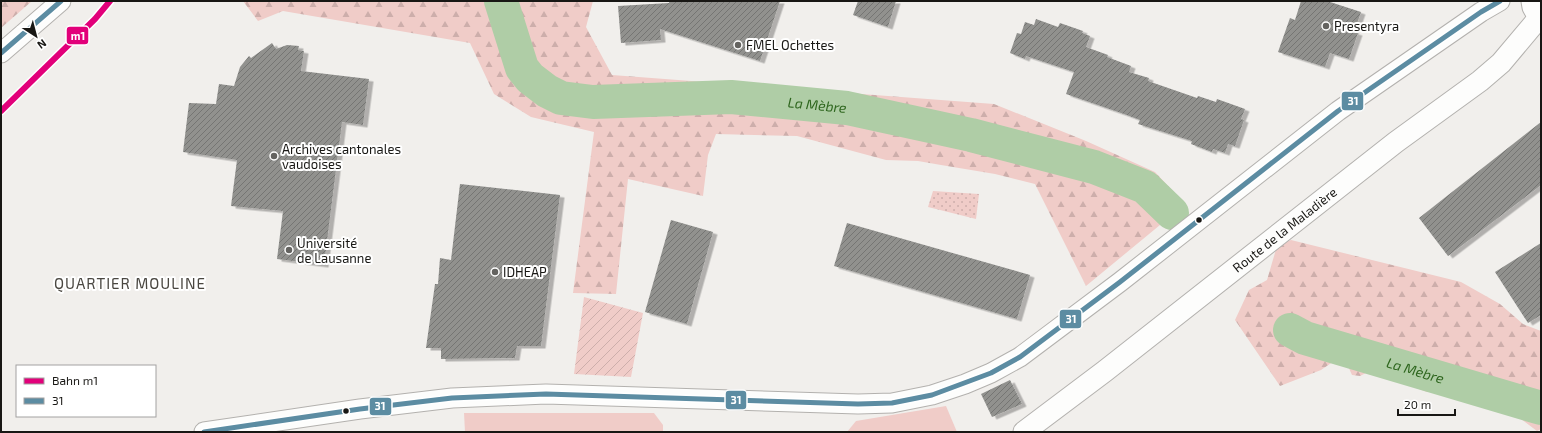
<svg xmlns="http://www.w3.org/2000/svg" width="1542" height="433" viewBox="0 0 1542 433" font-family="'Exo 2',sans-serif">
  <defs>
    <pattern id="forest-firs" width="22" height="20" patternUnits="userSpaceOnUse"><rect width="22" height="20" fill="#f0ccc8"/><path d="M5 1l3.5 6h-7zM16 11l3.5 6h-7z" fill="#cdaeab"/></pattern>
    <pattern id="park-dots" width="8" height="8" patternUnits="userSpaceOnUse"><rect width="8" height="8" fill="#f0ccc8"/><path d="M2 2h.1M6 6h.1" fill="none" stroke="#cdaeab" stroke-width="1.8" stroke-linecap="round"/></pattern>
    <pattern id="garden-furrows" width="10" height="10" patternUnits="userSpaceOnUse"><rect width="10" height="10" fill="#f0ccc8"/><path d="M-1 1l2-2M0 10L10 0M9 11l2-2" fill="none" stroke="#cdaeab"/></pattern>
    <pattern id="building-hatch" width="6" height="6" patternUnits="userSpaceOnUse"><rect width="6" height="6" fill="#91918e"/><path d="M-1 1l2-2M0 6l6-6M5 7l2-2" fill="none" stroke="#757573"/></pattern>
    <filter id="shadow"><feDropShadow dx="4.5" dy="2.5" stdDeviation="0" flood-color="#0004"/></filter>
  </defs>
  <rect width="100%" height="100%" fill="#f1efec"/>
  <!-- grass -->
  <g fill="#f0ccc8">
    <path d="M 946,406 L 957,432 L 847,432 L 856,421 Z"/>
    <path d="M 464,413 L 654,413 L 663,425 L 663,432 L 465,432 Z"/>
  </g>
  <!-- forest -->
  <g fill="url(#forest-firs)">
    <path d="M 1,1 L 32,1 L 1,28 Z"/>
    <path d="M 243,1 L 593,1 L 586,27 L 612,75 L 994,104 L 1086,141 L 1155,172 L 1183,202 L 1177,211 L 1086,286 L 1035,184 L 995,174 L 941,165 L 918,161 L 886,160 L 797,136 L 716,134 L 708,155 L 703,196 L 628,179 L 616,294 L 573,293 L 594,132 L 531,117 L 494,94 L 470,43 L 283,11 L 258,21 Z"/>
    <path d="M 1291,240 L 1461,282 L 1500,304 L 1523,324 L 1541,331 L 1541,429 L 1537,431 L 1521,419 L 1519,407 L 1489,403 L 1483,394 L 1437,382 L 1427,392 L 1370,371 L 1360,376 L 1352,375 L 1343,355 L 1321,370 L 1280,386 L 1235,320 L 1249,290 L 1267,280 L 1277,246 Z"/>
  </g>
  <!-- park -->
  <path fill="url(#park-dots)" d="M 933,191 L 979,194 L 976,219 L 928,207 Z"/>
  <!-- garden -->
  <path fill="url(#garden-furrows)" d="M 584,297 L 643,313 L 631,377 L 574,374 Z"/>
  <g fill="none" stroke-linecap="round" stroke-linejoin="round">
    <!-- river -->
    <g stroke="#afcda6" stroke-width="34">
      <path id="s1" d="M 501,1 L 522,68 L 530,78 L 547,91 L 561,98 L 593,102 L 731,97 L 847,108 L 971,135 L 1094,167 L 1145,187 L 1172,213"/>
      <path id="s2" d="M 1290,330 L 1305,338 L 1541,408"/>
    </g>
  </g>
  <!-- building -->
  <g fill="url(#building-hatch)" filter="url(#shadow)">
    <path d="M 670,1 L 780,1 L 760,61 L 660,29 L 661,40 L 621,43 L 618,6 L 669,3 Z"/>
    <path d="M 858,1 L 896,1 L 888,27 L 853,15 Z"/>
    <path d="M 1301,1 L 1327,1 L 1361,12 L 1354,32 L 1358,33 L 1349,59 L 1330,53 L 1325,67 L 1278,52 L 1290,18 L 1295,20 Z"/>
    <path d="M 1036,19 L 1058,27 L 1060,23 L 1083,31 L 1082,33 L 1090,36 L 1086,47 L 1108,55 L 1107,57 L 1131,66 L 1129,72 L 1149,78 L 1148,81 L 1197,98 L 1198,96 L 1216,102 L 1217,99 L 1245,109 L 1241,119 L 1244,120 L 1235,146 L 1228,144 L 1225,153 L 1213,149 L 1212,152 L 1191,144 L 1192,141 L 1138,124 L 1140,120 L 1124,114 L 1066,94 L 1074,72 L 1026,56 L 1025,59 L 1010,53 L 1017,33 L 1021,34 L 1025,22 L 1034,25 Z"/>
    <path d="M 272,43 L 276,49 L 287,45 L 299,46 L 298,50 L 304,51 L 301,71 L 369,79 L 363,125 L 342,122 L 324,265 L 277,259 L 283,211 L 231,206 L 237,160 L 183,152 L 189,103 L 216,104 L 219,84 L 234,86 L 240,67 L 249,56 L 251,58 Z"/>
    <path d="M 1541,122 L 1541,185 L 1448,256 L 1419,218 Z"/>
    <path d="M 460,184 L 560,195 L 541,346 L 517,346 L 515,358 L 441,359 L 441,348 L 426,348 L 435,284 L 438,284 L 440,258 L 451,260 Z"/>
    <path d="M 671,220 L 713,232 L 687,324 L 645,312 Z"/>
    <path d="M 847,223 L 1030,275 L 1017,319 L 834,266 Z"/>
    <path d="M 1541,243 L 1541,315 L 1528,323 L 1495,272 Z"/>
    <path d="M 1010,380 L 1022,404 L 992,417 L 981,394 Z"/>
  </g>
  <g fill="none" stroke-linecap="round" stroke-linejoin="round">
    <defs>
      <g id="tertiary">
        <path d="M 1,53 L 61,1"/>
        <path d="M 204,432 L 360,409 L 452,398 L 546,394 L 858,404 L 892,403 L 932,395 L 965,384 L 991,373 L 1020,357 L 1120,282 L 1338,111 L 1481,12 L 1500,1"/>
      </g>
      <g id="secondary">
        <path d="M 1532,1 L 1533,7 L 1541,21"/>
        <path id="s3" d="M 1024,432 L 1105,371 L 1396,142 L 1480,81 L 1501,63 L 1538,19"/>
      </g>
    </defs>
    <!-- tertiary casing -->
    <use href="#tertiary" stroke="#b3b1ae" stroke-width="21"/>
    <!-- secondary casing -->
    <use href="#secondary" stroke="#b3b1ae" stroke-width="23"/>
    <!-- tertiary -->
    <use href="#tertiary" stroke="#fdfdfc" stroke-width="19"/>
    <!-- secondary -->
    <use href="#secondary" stroke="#fdfdfc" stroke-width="21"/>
    <defs>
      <g id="bus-1">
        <path d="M 1,53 L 61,1"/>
        <path d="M 204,432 L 360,409 L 452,398 L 546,394 L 858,404 L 892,403 L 932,395 L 991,373 L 1020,357 L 1120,282 L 1338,111 L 1481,12 L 1500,1"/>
      </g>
    </defs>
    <!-- bus-1 casing -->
    <use href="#bus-1" stroke="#fff" stroke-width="8"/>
    <!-- bus-1 -->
    <use href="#bus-1" stroke="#5c8ca2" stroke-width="5"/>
    <defs>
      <path id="rail-1" d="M 1,111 L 95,19 L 110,1"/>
    </defs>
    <!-- rail-1 casing -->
    <use href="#rail-1" stroke="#fff" stroke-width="9"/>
    <!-- rail-1 -->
    <use href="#rail-1" stroke="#e2007a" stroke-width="6"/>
  </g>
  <!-- markers -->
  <g fill="#646360" stroke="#fff" stroke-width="1.5">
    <circle cx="1326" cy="26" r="4"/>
    <circle cx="738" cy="45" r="4"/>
    <circle cx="274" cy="156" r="4"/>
    <circle cx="289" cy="250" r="4"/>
    <circle cx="495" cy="272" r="4"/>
  </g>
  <g fill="#181714" stroke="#fff" stroke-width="1.5">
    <circle cx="1199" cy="220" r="3.5"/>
    <circle cx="346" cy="411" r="3.5"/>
  </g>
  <g text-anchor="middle" stroke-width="4" stroke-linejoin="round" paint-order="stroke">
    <!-- poi labels -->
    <g font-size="13" fill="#181714" stroke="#fff" text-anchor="start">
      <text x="1334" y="31">Presentyra</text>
      <text x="746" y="50">FMEL Ochettes</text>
      <text x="282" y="154">Archives cantonales<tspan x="282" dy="15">vaudoises</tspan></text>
      <text x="297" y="248">Université<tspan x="297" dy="15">de Lausanne</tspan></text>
      <text x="503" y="277">IDHEAP</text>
    </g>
    <!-- street labels -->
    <g font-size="13" fill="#181714" stroke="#fff">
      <text dy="5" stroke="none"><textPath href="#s3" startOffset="330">Route de la Maladière</textPath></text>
    </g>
    <!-- water labels -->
    <g font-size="14" font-style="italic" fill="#2e661e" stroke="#fff">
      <text dy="5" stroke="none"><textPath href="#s1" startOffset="377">La Mèbre</textPath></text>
      <text dy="5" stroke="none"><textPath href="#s2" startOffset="132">La Mèbre</textPath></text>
    </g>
    <!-- quarter labels -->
    <g font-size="15" letter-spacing="1" fill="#4a4741" stroke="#fff">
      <text x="130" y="289">QUARTIER MOULINE</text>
    </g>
  </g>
  <g stroke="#fff" stroke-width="1.5">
    <rect x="66" y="26" width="23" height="19" rx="4" fill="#e2007a"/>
    <rect x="1341" y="91" width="23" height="20" rx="4" fill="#5c8ca2"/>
    <rect x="1059" y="309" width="23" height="20" rx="4" fill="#5c8ca2"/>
    <rect x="725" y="390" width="22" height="20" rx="4" fill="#5c8ca2"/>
    <rect x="369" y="397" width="23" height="19" rx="4" fill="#5c8ca2"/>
  </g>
  <g font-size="11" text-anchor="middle" font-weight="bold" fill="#fff">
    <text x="78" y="40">m1</text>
    <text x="1353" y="105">31</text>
    <text x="1071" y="323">31</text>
    <text x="736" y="404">31</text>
    <text x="380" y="410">31</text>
  </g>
  <!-- border -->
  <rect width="1542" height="433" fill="none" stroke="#181714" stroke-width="4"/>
  <!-- legend -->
  <rect x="16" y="365" width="140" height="52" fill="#ffffff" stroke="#a3a2a1"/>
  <rect x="24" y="378" width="20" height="6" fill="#e2007a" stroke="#a3a2a1"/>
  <text x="52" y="385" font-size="12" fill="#181714">Bahn m1</text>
  <rect x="24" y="398" width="20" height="6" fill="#5c8ca2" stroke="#a3a2a1"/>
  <text x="52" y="405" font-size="12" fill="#181714">31</text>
  <!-- north arrow -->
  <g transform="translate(36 36) rotate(144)" stroke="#ffffff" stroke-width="3" paint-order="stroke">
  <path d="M0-3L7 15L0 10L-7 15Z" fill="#181714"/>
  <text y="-6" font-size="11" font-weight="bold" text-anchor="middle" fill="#181714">N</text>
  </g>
  <!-- scale -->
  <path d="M1398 409v6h57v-6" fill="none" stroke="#181714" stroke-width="2"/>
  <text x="1404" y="409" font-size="12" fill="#181714" stroke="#ffffff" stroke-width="3" paint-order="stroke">20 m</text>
</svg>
